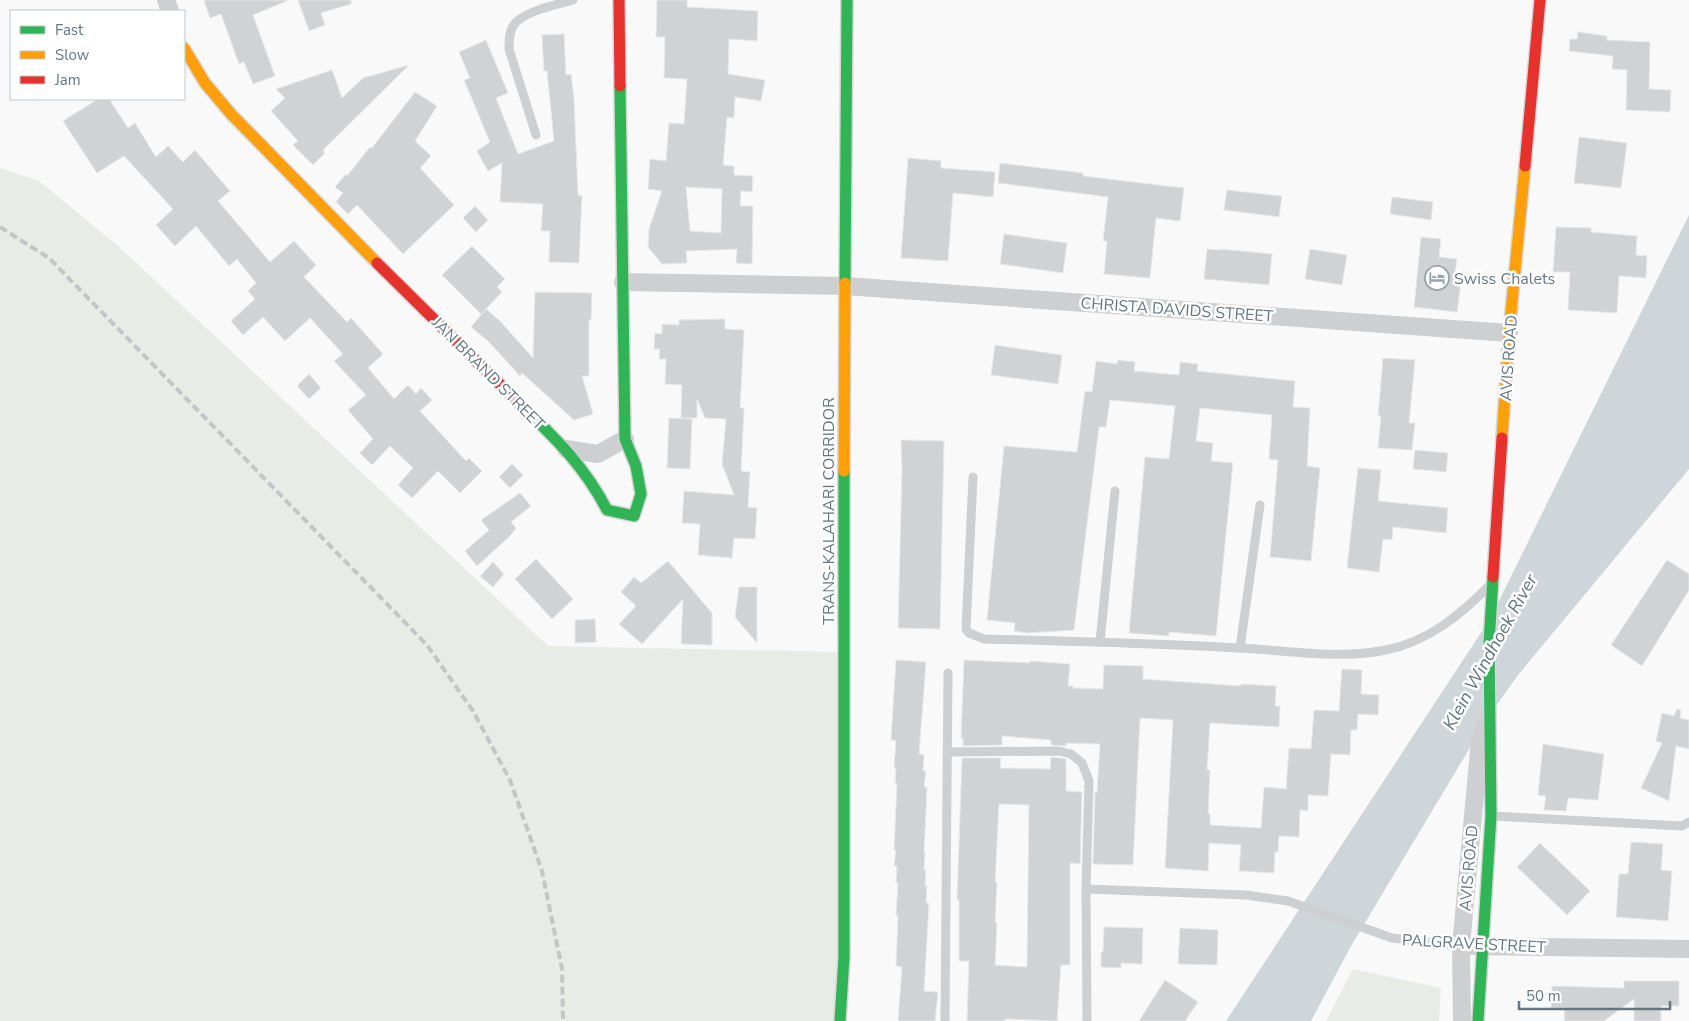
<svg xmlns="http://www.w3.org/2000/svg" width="1689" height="1021" viewBox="0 0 1689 1021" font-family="'Nunito Sans',sans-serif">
  <rect width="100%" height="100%" fill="#f9f9f9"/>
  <!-- green -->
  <g fill="#e8ebe6">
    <path d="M 0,168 L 39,181 L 118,246 L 548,646 L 844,652 L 837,1021 L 0,1021 Z"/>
    <path d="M 1353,969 L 1441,988 L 1439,1021 L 1326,1021 Z"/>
  </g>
  <!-- water -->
  <path fill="#ced6d9" d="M 1689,215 L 1689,469 L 1518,675 L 1489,716 L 1351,946 L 1311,1021 L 1226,1021 L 1490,619 Z"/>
  <!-- building -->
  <g fill="#d0d2d3" stroke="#e8e8e8" fill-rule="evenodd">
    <path d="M 204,0 L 287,0 L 287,1 L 253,15 L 275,76 L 253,84 L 244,62 L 239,64 L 221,14 L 210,18 Z"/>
    <path d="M 298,0 L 351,0 L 351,4 L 321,13 L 325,25 L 309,31 Z"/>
    <path d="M 657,0 L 687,0 L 687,7 L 758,11 L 757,41 L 729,39 L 728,74 L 765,80 L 761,101 L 735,97 L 734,118 L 727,117 L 723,165 L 734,166 L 734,175 L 753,176 L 752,192 L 741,191 L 740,206 L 753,206 L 752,264 L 736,263 L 737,249 L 686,251 L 687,263 L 662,264 L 648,247 L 649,229 L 662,191 L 648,189 L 650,159 L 666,161 L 669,123 L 684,124 L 687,79 L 664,78 L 665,37 L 656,37 ZM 686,187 L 722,189 L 721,233 L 690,231 Z"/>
    <path d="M 1578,32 L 1607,36 L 1607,40 L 1650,42 L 1649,89 L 1671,90 L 1670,112 L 1626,110 L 1627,70 L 1612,69 L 1613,56 L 1569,51 L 1570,39 L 1577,39 Z"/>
    <path d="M 564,34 L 566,75 L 571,74 L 574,99 L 578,195 L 582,196 L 579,263 L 549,262 L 550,231 L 541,231 L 543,204 L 500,202 L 502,163 L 488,171 L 477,151 L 490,142 L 464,80 L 470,78 L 459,52 L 486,40 L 508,93 L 496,98 L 518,154 L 554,141 L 547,71 L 544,71 L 542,35 Z"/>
    <path d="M 409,65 L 323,150 L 325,153 L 313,165 L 293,145 L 298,141 L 271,111 L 285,98 L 276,89 L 332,70 L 342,98 L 363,78 Z"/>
    <path d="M 415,92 L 437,106 L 415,141 L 431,156 L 420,168 L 454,205 L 403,254 L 357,205 L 348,214 L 336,202 L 343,193 L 335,187 L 346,174 L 347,176 L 370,147 L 372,148 Z"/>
    <path d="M 98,99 L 109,99 L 128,128 L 135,123 L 156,157 L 168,146 L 183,162 L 195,150 L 230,191 L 218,201 L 270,262 L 294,241 L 316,265 L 304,277 L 347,322 L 351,318 L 383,354 L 368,368 L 394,399 L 408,385 L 416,394 L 421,388 L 432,400 L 420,411 L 466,461 L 469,458 L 482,471 L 460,493 L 438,471 L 412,498 L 398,485 L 413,468 L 390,446 L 372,465 L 360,453 L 373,439 L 348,410 L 366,395 L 334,361 L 343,354 L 310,318 L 285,341 L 263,317 L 243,335 L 231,321 L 255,299 L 248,291 L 256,283 L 237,259 L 229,266 L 196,226 L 175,246 L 156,225 L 173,209 L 124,156 L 97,173 L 63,121 Z"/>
    <path d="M 1579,137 L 1627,143 L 1621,188 L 1574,183 Z"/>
    <path d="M 908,158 L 941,161 L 941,168 L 995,172 L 993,197 L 953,193 L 948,261 L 901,258 Z"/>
    <path d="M 1000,163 L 1083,173 L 1083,176 L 1184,188 L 1180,221 L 1156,218 L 1150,278 L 1104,274 L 1107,241 L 1103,241 L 1108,197 L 998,183 Z"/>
    <path d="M 1227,190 L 1282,196 L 1279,217 L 1224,210 Z"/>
    <path d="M 1392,197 L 1433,202 L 1431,220 L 1390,214 Z"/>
    <path d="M 475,206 L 488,220 L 476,232 L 463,218 Z"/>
    <path d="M 1556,227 L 1591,228 L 1591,232 L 1637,236 L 1636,255 L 1647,256 L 1646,278 L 1619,276 L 1617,313 L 1568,310 L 1570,272 L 1553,272 Z"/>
    <path d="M 1004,234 L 1067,243 L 1063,273 L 1000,264 Z"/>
    <path d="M 1421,237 L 1441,239 L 1439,257 L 1457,259 L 1455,273 L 1462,274 L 1457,312 L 1414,307 Z"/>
    <path d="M 472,246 L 505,279 L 497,287 L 502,292 L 481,314 L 442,275 Z"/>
    <path d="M 1207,249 L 1221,250 L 1221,249 L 1272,254 L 1269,285 L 1204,279 Z"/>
    <path d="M 1310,249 L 1347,255 L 1342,285 L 1305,279 Z"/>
    <path d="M 535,292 L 592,293 L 591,320 L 589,320 L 589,376 L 582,376 L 593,414 L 574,420 L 522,373 L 520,376 L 489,342 L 471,327 L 486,309 L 500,321 L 533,358 Z"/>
    <path d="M 725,319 L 725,329 L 744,330 L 740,408 L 744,408 L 741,471 L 750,472 L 748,507 L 757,508 L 755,539 L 734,538 L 732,558 L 698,555 L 700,524 L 682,523 L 684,491 L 734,495 L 722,464 L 726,419 L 705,418 L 697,399 L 697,418 L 681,418 L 682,385 L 665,384 L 666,359 L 659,359 L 660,349 L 654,349 L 655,333 L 662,334 L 662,324 L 679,325 L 679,320 Z"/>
    <path d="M 995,345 L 1062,355 L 1058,384 L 991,375 Z"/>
    <path d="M 1383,358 L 1415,360 L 1409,423 L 1415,423 L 1412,450 L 1378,448 L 1381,416 L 1378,416 Z"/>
    <path d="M 1118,360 L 1135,362 L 1134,371 L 1179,375 L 1180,362 L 1198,364 L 1197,371 L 1295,381 L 1293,407 L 1310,408 L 1307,466 L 1320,468 L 1311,561 L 1270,557 L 1278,460 L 1269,459 L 1272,415 L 1200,408 L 1196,441 L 1213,443 L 1211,461 L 1233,463 L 1216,636 L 1169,632 L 1169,636 L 1129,633 L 1145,457 L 1169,459 L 1175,406 L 1110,400 L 1106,427 L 1099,427 L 1074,630 L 1027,633 L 1014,631 L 1015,623 L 987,620 L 1004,446 L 1077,452 L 1085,391 L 1092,392 L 1096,361 L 1117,364 Z"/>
    <path d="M 309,374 L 321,388 L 309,399 L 297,386 Z"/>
    <path d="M 669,418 L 692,419 L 690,469 L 667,468 Z"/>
    <path d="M 901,440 L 944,441 L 940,629 L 898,628 L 902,471 Z"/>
    <path d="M 1415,450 L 1448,453 L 1446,472 L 1413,469 Z"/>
    <path d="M 512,464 L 523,475 L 510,488 L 499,477 Z"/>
    <path d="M 1358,468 L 1381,470 L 1378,501 L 1448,508 L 1446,533 L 1393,527 L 1392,540 L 1383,539 L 1379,572 L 1347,568 Z"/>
    <path d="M 520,493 L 531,506 L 511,522 L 516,528 L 510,536 L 477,566 L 465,551 L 489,530 L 481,520 Z"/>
    <path d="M 536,559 L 573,599 L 552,619 L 515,579 Z"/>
    <path d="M 1667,560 L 1689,574 L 1689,590 L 1642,666 L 1611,645 Z"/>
    <path d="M 668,561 L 712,613 L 712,645 L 681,644 L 683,599 L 642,644 L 619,624 L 636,606 L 621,592 L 634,577 L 641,583 Z"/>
    <path d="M 493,562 L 504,574 L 493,587 L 480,576 Z"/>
    <path d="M 739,587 L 757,587 L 757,643 L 735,617 Z"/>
    <path d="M 595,619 L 596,642 L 575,643 L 575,620 Z"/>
    <path d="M 896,660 L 926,662 L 919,754 L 924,755 L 923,771 L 926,771 L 924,787 L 927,787 L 924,853 L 925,853 L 924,870 L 926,870 L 925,886 L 927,886 L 926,903 L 929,903 L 924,991 L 938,992 L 935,1021 L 898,1021 L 902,967 L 896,966 L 898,916 L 896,915 L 898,883 L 896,883 L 897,866 L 894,866 L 896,850 L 894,850 L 897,784 L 895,784 L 896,768 L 894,767 L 896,741 L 891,740 Z"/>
    <path d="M 964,660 L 1030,663 L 1030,661 L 1070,664 L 1068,686 L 1073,686 L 1073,688 L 1103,689 L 1104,665 L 1143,666 L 1143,679 L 1241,686 L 1241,684 L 1276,686 L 1275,706 L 1280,706 L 1279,727 L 1210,723 L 1207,770 L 1210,770 L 1208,813 L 1210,814 L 1210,825 L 1261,828 L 1264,787 L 1286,789 L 1289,748 L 1311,749 L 1314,710 L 1339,711 L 1342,669 L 1362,670 L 1361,694 L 1379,695 L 1378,715 L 1358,714 L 1357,730 L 1351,730 L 1350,755 L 1331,754 L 1328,796 L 1308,795 L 1308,811 L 1300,810 L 1299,837 L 1279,836 L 1278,852 L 1275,852 L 1274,873 L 1239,871 L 1241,845 L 1209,843 L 1208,871 L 1165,868 L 1173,720 L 1140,718 L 1133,865 L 1093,864 L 1095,792 L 1097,792 L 1100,744 L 1066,743 L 1066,746 L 1051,745 L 1051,740 L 1002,736 L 1002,745 L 963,746 L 963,738 L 961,738 Z"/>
    <path d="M 1677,709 L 1681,710 L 1680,718 L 1689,720 L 1689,749 L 1676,746 L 1669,801 L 1641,788 L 1662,743 L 1656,741 L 1662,713 L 1674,716 Z"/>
    <path d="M 1543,744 L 1604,754 L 1598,800 L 1568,798 L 1566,811 L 1544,810 L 1546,796 L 1538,795 Z"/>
    <path d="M 1051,757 L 1066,759 L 1066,791 L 1082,792 L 1080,864 L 1070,863 L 1070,965 L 1061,965 L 1057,1021 L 1005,1019 L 1005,1021 L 967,1021 L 969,961 L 959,961 L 959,900 L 957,899 L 962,758 L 1001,758 L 1000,768 L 1050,769 ZM 999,804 L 1029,805 L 1027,967 L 995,965 L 997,923 L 995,922 L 997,882 L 995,882 Z"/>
    <path d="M 1631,842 L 1663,844 L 1661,870 L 1672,871 L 1668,921 L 1616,917 L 1619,874 L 1628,874 Z"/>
    <path d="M 1540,843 L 1590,891 L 1567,915 L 1517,867 Z"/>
    <path d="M 1104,927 L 1143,928 L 1142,964 L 1121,963 L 1121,968 L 1101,967 L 1101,952 L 1103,952 Z"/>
    <path d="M 1180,928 L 1218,930 L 1217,965 L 1178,964 Z"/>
    <path d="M 1165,980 L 1198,1002 L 1185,1021 L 1139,1021 Z"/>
    <path d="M 1624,981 L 1679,981 L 1679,1006 L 1661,1006 L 1661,1021 L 1634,1021 L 1634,999 L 1604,1021 L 1564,1021 L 1565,1008 L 1551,1008 L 1552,986 L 1624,988 Z"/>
  </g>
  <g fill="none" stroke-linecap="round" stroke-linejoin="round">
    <defs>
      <g id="fast">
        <path d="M 845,283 L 847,0"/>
        <path d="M 523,407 C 557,440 585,467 607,510 L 634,516 L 641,494 L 636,466 L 625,439 L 620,86"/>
        <path d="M 840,1021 L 844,957 L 844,471"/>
        <path d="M 1478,1021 L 1491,816 L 1489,644 L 1493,577"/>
      </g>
      <g id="slow">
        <path d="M 184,48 L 205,83 L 231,114 L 377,263"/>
        <path d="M 1502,438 L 1509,333 L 1525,166"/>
        <path d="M 844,471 L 845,283"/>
      </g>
      <g id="jam">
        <path d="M 619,0 L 620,86"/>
        <path d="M 1525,166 L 1540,0"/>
        <path d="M 377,263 L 523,407"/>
        <path d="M 1493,577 L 1502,438"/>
      </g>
    </defs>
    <!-- fast casing -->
    <use href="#fast" stroke="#d5d6d7" stroke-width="14"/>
    <!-- slow casing -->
    <use href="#slow" stroke="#d5d6d7" stroke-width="14"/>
    <!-- jam casing -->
    <use href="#jam" stroke="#d5d6d7" stroke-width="14"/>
    <!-- lane -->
    <g stroke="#cecfd0" stroke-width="9">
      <path d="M 536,135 L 509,49 C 509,41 509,33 513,26 C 522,11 557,5 573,0"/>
      <path d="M 973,477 L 966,629 L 969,633 L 984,639 C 1069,641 1153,643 1238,648 C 1287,650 1338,660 1386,650 C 1427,642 1459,616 1488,587"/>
      <path d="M 1100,642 L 1115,491"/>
      <path d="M 1240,648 L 1260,505"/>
      <path d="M 947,752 L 1059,751 L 1071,754 L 1082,763 L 1089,781 L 1086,889 L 1087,1021"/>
      <path d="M 1492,816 L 1682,826 L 1689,822"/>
      <path d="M 1086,889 L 1246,895 L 1288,901 L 1392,938 L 1461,946"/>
      <path d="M 945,1021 L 948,673"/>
    </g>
    <!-- street -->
    <g stroke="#cecfd0" stroke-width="18">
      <path d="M 166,0 L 170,11"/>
      <path d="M 623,282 L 845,286 L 1509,333"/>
      <path d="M 566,449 L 598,454 L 625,439"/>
      <path d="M 1472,946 L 1689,949"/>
      <path d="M 1462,1021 L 1461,946 L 1480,740 L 1485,726"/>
    </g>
    <!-- fast -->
    <use href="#fast" stroke="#30b455" stroke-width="11"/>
    <!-- slow -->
    <use href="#slow" stroke="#ff9f0a" stroke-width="11"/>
    <!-- jam -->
    <use href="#jam" stroke="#e5322d" stroke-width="11"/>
    <!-- rail -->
    <path stroke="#c3c5c6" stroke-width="4" stroke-dasharray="8 4" stroke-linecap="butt" d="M 0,227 L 49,258 L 427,645 L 473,711 L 510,780 L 542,871 L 562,969 L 563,1021"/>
  </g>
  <!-- icons -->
  <defs>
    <symbol id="hotel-ring" viewBox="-11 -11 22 22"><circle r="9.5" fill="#fff" stroke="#99a4ac" stroke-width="1.5"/><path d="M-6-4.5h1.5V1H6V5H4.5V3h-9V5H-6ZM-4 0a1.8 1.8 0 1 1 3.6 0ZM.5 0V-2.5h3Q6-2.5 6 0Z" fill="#99a4ac"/></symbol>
  </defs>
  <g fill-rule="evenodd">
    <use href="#hotel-ring" x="1423" y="264" width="28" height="28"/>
  </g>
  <g text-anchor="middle" stroke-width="5" stroke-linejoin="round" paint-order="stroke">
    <!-- poi labels -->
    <g font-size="16" fill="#657683" stroke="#fff" text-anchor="start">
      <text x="1454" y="284">Swiss Chalets</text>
    </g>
    <!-- street labels -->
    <g font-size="16" fill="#657683" stroke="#fff">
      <text transform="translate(1177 309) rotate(4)" y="6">CHRISTA DAVIDS STREET</text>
      <text transform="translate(1508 358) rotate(-86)" y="6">AVIS ROAD</text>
      <text transform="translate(489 373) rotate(45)" y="6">JAN BRAND STREET</text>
      <text transform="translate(828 511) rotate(-90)" y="6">TRANS-KALAHARI CORRIDOR</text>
      <text transform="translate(1468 868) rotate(-85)" y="6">AVIS ROAD</text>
      <text transform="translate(1474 943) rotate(3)" y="6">PALGRAVE STREET</text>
    </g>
    <!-- water labels -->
    <g font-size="18" font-style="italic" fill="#60757c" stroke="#fff">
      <text transform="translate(1490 652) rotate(-61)" y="6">Klein Windhoek River</text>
    </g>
  </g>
  <!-- legend -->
  <rect x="10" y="10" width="175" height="90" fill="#ffffff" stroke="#c1c8cd"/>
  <rect x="20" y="26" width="25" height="8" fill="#30b455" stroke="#c1c8cd"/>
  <text x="55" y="35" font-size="15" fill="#657683">Fast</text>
  <rect x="20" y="51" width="25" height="8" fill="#ff9f0a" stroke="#c1c8cd"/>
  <text x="55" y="60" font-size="15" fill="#657683">Slow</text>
  <rect x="20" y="76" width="25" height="8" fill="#e5322d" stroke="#c1c8cd"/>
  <text x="55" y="85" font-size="15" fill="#657683">Jam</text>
  <!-- scale -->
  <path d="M1519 1001v8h151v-8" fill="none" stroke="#657683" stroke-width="2.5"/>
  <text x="1526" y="1001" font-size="15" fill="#657683" stroke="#ffffff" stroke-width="4" paint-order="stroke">50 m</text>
</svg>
